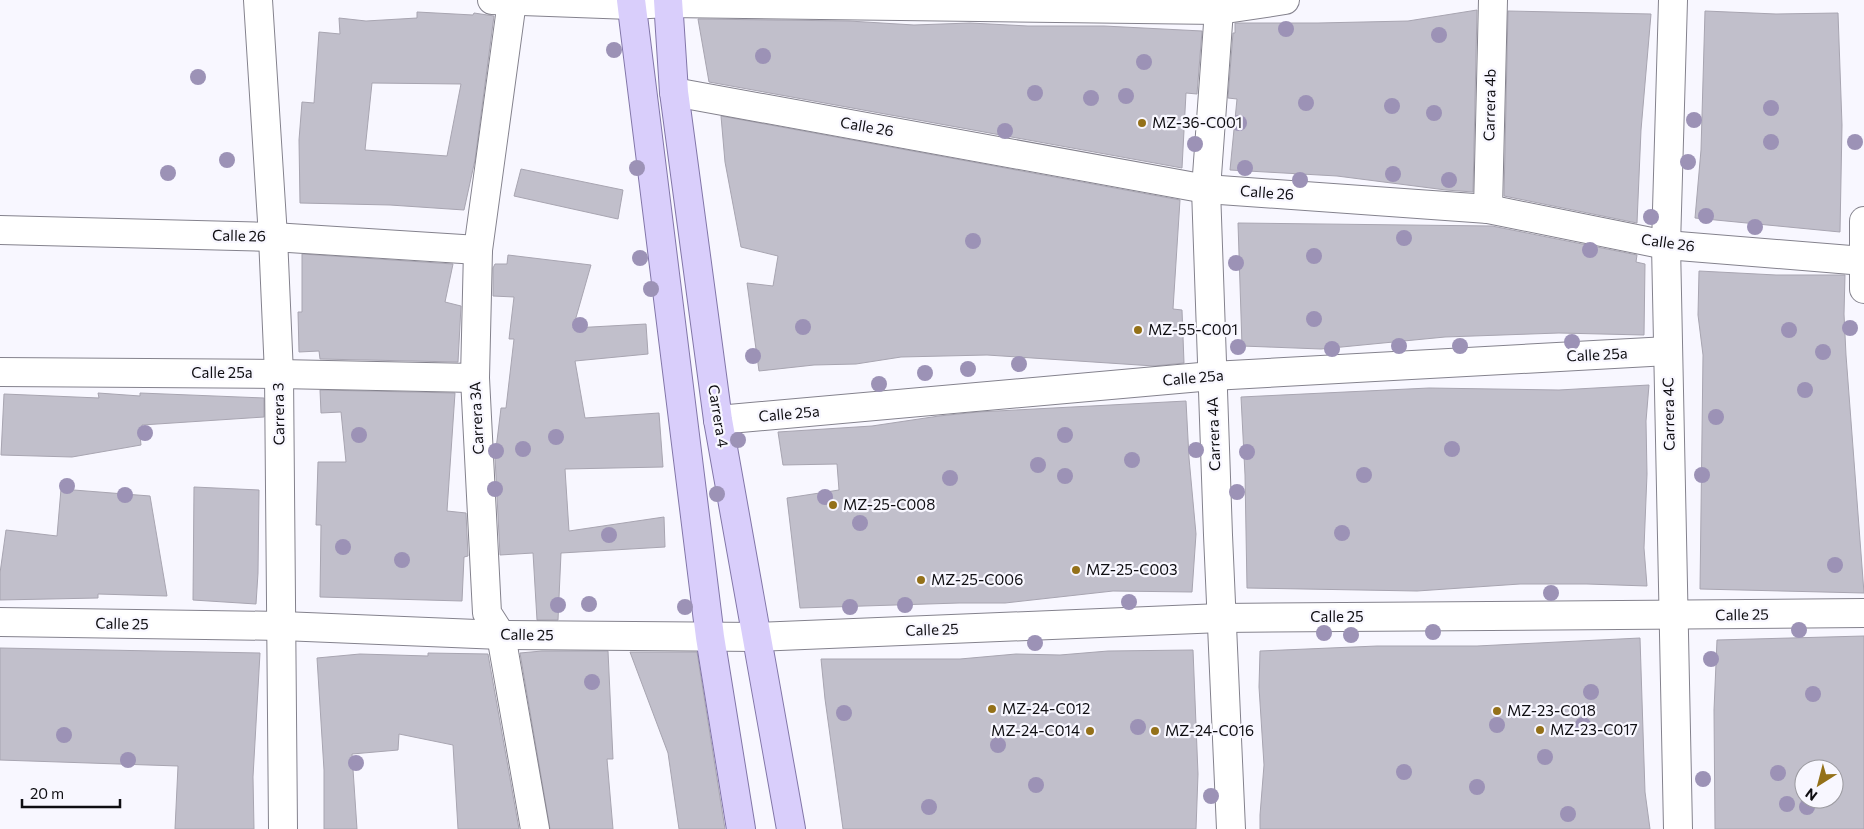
<svg xmlns="http://www.w3.org/2000/svg" width="1864" height="829" viewBox="0 0 1864 829" font-family="Commissioner,sans-serif">
  <rect width="100%" height="100%" fill="#f8f7ff"/>
  <!-- building -->
  <g fill="#c1bfcb" stroke="#a8a5b1" fill-rule="evenodd">
    <path d="M 1477,10 L 1473,192 L 1446,190 L 1337,176 L 1230,170 L 1237,99 L 1228,98 L 1233,33 L 1235,33 L 1235,23 L 1318,23 L 1408,21 Z"/>
    <path d="M 1508,11 L 1651,14 L 1641,130 L 1637,223 L 1504,196 Z"/>
    <path d="M 1705,11 L 1776,14 L 1838,13 L 1842,125 L 1840,232 L 1695,218 L 1701,150 Z"/>
    <path d="M 417,12 L 473,15 L 474,13 L 494,16 L 475,160 L 464,210 L 390,205 L 300,203 L 299,140 L 302,102 L 314,103 L 319,32 L 340,34 L 339,18 L 366,21 L 417,18 ZM 372,83 L 461,84 L 447,156 L 365,150 Z"/>
    <path d="M 698,19 L 849,21 L 914,25 L 970,23 L 1028,26 L 1104,26 L 1202,31 L 1197,94 L 1186,93 L 1182,168 L 709,82 Z"/>
    <path d="M 721,116 L 1180,200 L 1173,309 L 1182,310 L 1184,363 L 1154,366 L 987,355 L 901,357 L 856,364 L 814,365 L 759,371 L 747,283 L 773,286 L 778,256 L 741,247 L 725,162 Z"/>
    <path d="M 521,169 L 623,190 L 618,219 L 514,196 Z"/>
    <path d="M 1238,223 L 1492,226 L 1637,255 L 1636,262 L 1645,264 L 1644,335 L 1559,333 L 1445,337 L 1321,349 L 1242,346 Z"/>
    <path d="M 302,254 L 453,264 L 445,302 L 461,306 L 458,362 L 320,359 L 319,351 L 299,352 L 298,312 L 302,312 Z"/>
    <path d="M 508,255 L 591,265 L 573,328 L 646,324 L 648,354 L 575,361 L 585,418 L 659,413 L 663,467 L 565,469 L 569,531 L 664,517 L 665,547 L 561,553 L 558,620 L 537,620 L 533,553 L 500,555 L 495,457 L 501,408 L 506,408 L 514,339 L 509,339 L 514,297 L 493,296 L 493,268 L 495,264 L 507,264 Z"/>
    <path d="M 1699,271 L 1776,275 L 1845,275 L 1844,314 L 1846,355 L 1864,593 L 1700,589 L 1703,355 L 1698,315 Z"/>
    <path d="M 1649,385 L 1646,421 L 1647,474 L 1644,548 L 1647,586 L 1587,584 L 1520,584 L 1417,591 L 1247,588 L 1245,475 L 1241,397 L 1429,388 L 1559,390 Z"/>
    <path d="M 320,390 L 455,393 L 447,511 L 466,513 L 468,556 L 464,557 L 462,601 L 320,597 L 321,525 L 316,525 L 318,462 L 346,462 L 341,412 L 321,413 Z"/>
    <path d="M 98,393 L 140,396 L 140,393 L 264,398 L 264,417 L 142,425 L 142,435 L 140,435 L 141,445 L 72,457 L 1,455 L 4,394 L 99,398 Z"/>
    <path d="M 1186,401 L 1189,458 L 1196,534 L 1192,592 L 1113,591 L 1005,603 L 959,603 L 800,608 L 787,498 L 839,490 L 837,464 L 783,465 L 778,432 L 872,426 L 939,416 L 978,412 Z"/>
    <path d="M 194,487 L 259,490 L 258,573 L 256,604 L 193,600 Z"/>
    <path d="M 61,489 L 150,496 L 167,596 L 98,594 L 98,598 L 0,600 L 0,573 L 6,530 L 57,536 Z"/>
    <path d="M 1864,636 L 1864,829 L 1715,829 L 1714,710 L 1717,640 ZM 1804,769 L 1834,769 L 1834,799 L 1804,799 Z"/>
    <path d="M 1640,638 L 1645,792 L 1650,829 L 1260,829 L 1260,815 L 1264,765 L 1259,687 L 1260,651 L 1377,646 L 1477,646 Z"/>
    <path d="M 0,648 L 260,653 L 253,777 L 254,829 L 175,829 L 178,766 L 0,760 Z"/>
    <path d="M 1193,650 L 1198,774 L 1196,829 L 843,829 L 825,699 L 821,659 L 960,659 L 1016,654 L 1060,655 L 1108,651 Z"/>
    <path d="M 542,651 L 608,651 L 613,759 L 607,759 L 613,829 L 550,829 L 520,653 Z"/>
    <path d="M 630,652 L 697,652 L 725,829 L 679,829 L 668,753 Z"/>
    <path d="M 428,653 L 488,654 L 519,829 L 458,829 L 453,745 L 399,734 L 398,750 L 352,754 L 357,829 L 324,829 L 324,770 L 317,658 L 360,654 L 428,656 Z"/>
  </g>
  <g fill="none" stroke-linecap="round" stroke-linejoin="round">
    <defs>
      <g id="minor">
        <path d="M 258,0 L 273,237 L 279,374 L 283,829"/>
        <path d="M 492,0 L 631,5 L 668,3 L 1219,10 L 1285,0"/>
        <path d="M 1673,0 L 1666,245 L 1678,829"/>
        <path d="M 512,1 L 478,250 L 475,378 L 487,613 L 501,635 L 535,829"/>
        <path d="M 1219,10 L 1206,189 L 1218,535 L 1231,829"/>
        <path d="M 674,92 L 1206,189 L 1488,209 L 1666,245 L 1864,261"/>
        <path d="M 1488,209 L 1493,0"/>
        <path d="M 1864,221 L 1864,289"/>
        <path d="M 0,230 L 273,237 L 478,250"/>
        <path d="M 0,372 L 279,374 L 475,378"/>
        <path d="M 718,420 L 1212,376 L 1668,351"/>
        <path d="M 0,622 L 282,626 L 501,635 L 758,637 L 1221,618 L 1864,613"/>
      </g>
      <g id="major">
        <path d="M 631,0 L 710,637 L 741,829"/>
        <path d="M 668,0 L 674,92 L 718,420 L 791,829"/>
      </g>
    </defs>
    <!-- minor casing -->
    <use href="#minor" stroke="#84828d" stroke-width="30"/>
    <!-- major casing -->
    <use href="#major" stroke="#8276a8" stroke-width="30"/>
    <!-- minor -->
    <use href="#minor" stroke="#fff" stroke-width="28"/>
    <!-- major -->
    <use href="#major" stroke="#d9cefb" stroke-width="28"/>
  </g>
  <!-- trees -->
  <g fill="#9c92b6">
    <circle cx="1286" cy="29" r="8"/>
    <circle cx="1439" cy="35" r="8"/>
    <circle cx="614" cy="50" r="8"/>
    <circle cx="763" cy="56" r="8"/>
    <circle cx="1144" cy="62" r="8"/>
    <circle cx="198" cy="77" r="8"/>
    <circle cx="1035" cy="93" r="8"/>
    <circle cx="1126" cy="96" r="8"/>
    <circle cx="1091" cy="98" r="8"/>
    <circle cx="1306" cy="103" r="8"/>
    <circle cx="1392" cy="106" r="8"/>
    <circle cx="1771" cy="108" r="8"/>
    <circle cx="1434" cy="113" r="8"/>
    <circle cx="1694" cy="120" r="8"/>
    <circle cx="1239" cy="123" r="8"/>
    <circle cx="1005" cy="131" r="8"/>
    <circle cx="1771" cy="142" r="8"/>
    <circle cx="1855" cy="142" r="8"/>
    <circle cx="1195" cy="144" r="8"/>
    <circle cx="227" cy="160" r="8"/>
    <circle cx="1688" cy="162" r="8"/>
    <circle cx="637" cy="168" r="8"/>
    <circle cx="1245" cy="168" r="8"/>
    <circle cx="168" cy="173" r="8"/>
    <circle cx="1393" cy="174" r="8"/>
    <circle cx="1300" cy="180" r="8"/>
    <circle cx="1449" cy="180" r="8"/>
    <circle cx="1706" cy="216" r="8"/>
    <circle cx="1651" cy="217" r="8"/>
    <circle cx="1755" cy="227" r="8"/>
    <circle cx="1404" cy="238" r="8"/>
    <circle cx="973" cy="241" r="8"/>
    <circle cx="1590" cy="250" r="8"/>
    <circle cx="1314" cy="256" r="8"/>
    <circle cx="640" cy="258" r="8"/>
    <circle cx="1236" cy="263" r="8"/>
    <circle cx="651" cy="289" r="8"/>
    <circle cx="1314" cy="319" r="8"/>
    <circle cx="580" cy="325" r="8"/>
    <circle cx="803" cy="327" r="8"/>
    <circle cx="1850" cy="328" r="8"/>
    <circle cx="1789" cy="330" r="8"/>
    <circle cx="1572" cy="342" r="8"/>
    <circle cx="1399" cy="346" r="8"/>
    <circle cx="1460" cy="346" r="8"/>
    <circle cx="1238" cy="347" r="8"/>
    <circle cx="1332" cy="349" r="8"/>
    <circle cx="1823" cy="352" r="8"/>
    <circle cx="753" cy="356" r="8"/>
    <circle cx="1019" cy="364" r="8"/>
    <circle cx="968" cy="369" r="8"/>
    <circle cx="925" cy="373" r="8"/>
    <circle cx="879" cy="384" r="8"/>
    <circle cx="1805" cy="390" r="8"/>
    <circle cx="1716" cy="417" r="8"/>
    <circle cx="145" cy="433" r="8"/>
    <circle cx="359" cy="435" r="8"/>
    <circle cx="1065" cy="435" r="8"/>
    <circle cx="556" cy="437" r="8"/>
    <circle cx="738" cy="440" r="8"/>
    <circle cx="523" cy="449" r="8"/>
    <circle cx="1452" cy="449" r="8"/>
    <circle cx="1196" cy="450" r="8"/>
    <circle cx="496" cy="451" r="8"/>
    <circle cx="1247" cy="452" r="8"/>
    <circle cx="1132" cy="460" r="8"/>
    <circle cx="1038" cy="465" r="8"/>
    <circle cx="1364" cy="475" r="8"/>
    <circle cx="1702" cy="475" r="8"/>
    <circle cx="1065" cy="476" r="8"/>
    <circle cx="950" cy="478" r="8"/>
    <circle cx="67" cy="486" r="8"/>
    <circle cx="495" cy="489" r="8"/>
    <circle cx="1237" cy="492" r="8"/>
    <circle cx="717" cy="494" r="8"/>
    <circle cx="125" cy="495" r="8"/>
    <circle cx="825" cy="497" r="8"/>
    <circle cx="860" cy="523" r="8"/>
    <circle cx="1342" cy="533" r="8"/>
    <circle cx="609" cy="535" r="8"/>
    <circle cx="343" cy="547" r="8"/>
    <circle cx="402" cy="560" r="8"/>
    <circle cx="1835" cy="565" r="8"/>
    <circle cx="1551" cy="593" r="8"/>
    <circle cx="1129" cy="602" r="8"/>
    <circle cx="589" cy="604" r="8"/>
    <circle cx="558" cy="605" r="8"/>
    <circle cx="905" cy="605" r="8"/>
    <circle cx="685" cy="607" r="8"/>
    <circle cx="850" cy="607" r="8"/>
    <circle cx="1799" cy="630" r="8"/>
    <circle cx="1433" cy="632" r="8"/>
    <circle cx="1324" cy="633" r="8"/>
    <circle cx="1351" cy="635" r="8"/>
    <circle cx="1035" cy="643" r="8"/>
    <circle cx="1711" cy="659" r="8"/>
    <circle cx="592" cy="682" r="8"/>
    <circle cx="1591" cy="692" r="8"/>
    <circle cx="1813" cy="694" r="8"/>
    <circle cx="844" cy="713" r="8"/>
    <circle cx="1497" cy="725" r="8"/>
    <circle cx="1583" cy="725" r="8"/>
    <circle cx="1138" cy="727" r="8"/>
    <circle cx="64" cy="735" r="8"/>
    <circle cx="998" cy="745" r="8"/>
    <circle cx="1545" cy="757" r="8"/>
    <circle cx="128" cy="760" r="8"/>
    <circle cx="356" cy="763" r="8"/>
    <circle cx="1404" cy="772" r="8"/>
    <circle cx="1778" cy="773" r="8"/>
    <circle cx="1703" cy="779" r="8"/>
    <circle cx="1036" cy="785" r="8"/>
    <circle cx="1477" cy="787" r="8"/>
    <circle cx="1211" cy="796" r="8"/>
    <circle cx="1787" cy="804" r="8"/>
    <circle cx="929" cy="807" r="8"/>
    <circle cx="1807" cy="807" r="8"/>
    <circle cx="1568" cy="814" r="8"/>
  </g>
  <!-- markers -->
  <g fill="#947119" stroke="#f8f7ff" stroke-width="2">
    <circle cx="1142" cy="123" r="5"/>
    <circle cx="1138" cy="330" r="5"/>
    <circle cx="833" cy="505" r="5"/>
    <circle cx="1076" cy="570" r="5"/>
    <circle cx="921" cy="580" r="5"/>
    <circle cx="992" cy="709" r="5"/>
    <circle cx="1497" cy="711" r="5"/>
    <circle cx="1540" cy="730" r="5"/>
    <circle cx="1090" cy="731" r="5"/>
    <circle cx="1155" cy="731" r="5"/>
  </g>
  <g text-anchor="middle" stroke-width="4.5" stroke-linejoin="round" paint-order="stroke">
    <!-- street labels -->
    <g font-size="15" fill="#0f0e12" stroke="#f8f7ff">
      <text transform="translate(1490 105) rotate(-89)" y="5">Carrera 4b</text>
      <text transform="translate(867 127) rotate(10)" y="5">Calle 26</text>
      <text transform="translate(1267 193) rotate(4)" y="5">Calle 26</text>
      <text transform="translate(239 236) rotate(1)" y="5">Calle 26</text>
      <text transform="translate(1668 243) rotate(8)" y="5">Calle 26</text>
      <text transform="translate(1597 355) rotate(-3)" y="5">Calle 25a</text>
      <text x="222" y="378">Calle 25a</text>
      <text transform="translate(1193 378) rotate(-5)" y="5">Calle 25a</text>
      <text transform="translate(279 414) rotate(-91)" y="5">Carrera 3</text>
      <text transform="translate(789 414) rotate(-5)" y="5">Calle 25a</text>
      <text transform="translate(1669 414) rotate(-91)" y="5">Carrera 4C</text>
      <text transform="translate(718 416) rotate(81)" y="5">Carrera 4</text>
      <text transform="translate(477 418) rotate(-93)" y="5">Carrera 3A</text>
      <text transform="translate(1214 434) rotate(-92)" y="5">Carrera 4A</text>
      <text transform="translate(1742 615) rotate(-1)" y="5">Calle 25</text>
      <text x="1337" y="622">Calle 25</text>
      <text transform="translate(122 624) rotate(1)" y="5">Calle 25</text>
      <text transform="translate(932 630) rotate(-2)" y="5">Calle 25</text>
      <text transform="translate(527 635) rotate(1)" y="5">Calle 25</text>
    </g>
    <!-- poi labels -->
    <g font-size="15" fill="#0f0e12" stroke="#f8f7ff" text-anchor="start">
      <text x="1152" y="128">MZ-36-C001</text>
      <text x="1148" y="335">MZ-55-C001</text>
      <text x="843" y="510">MZ-25-C008</text>
      <text x="1086" y="575">MZ-25-C003</text>
      <text x="931" y="585">MZ-25-C006</text>
      <text x="1002" y="714">MZ-24-C012</text>
      <text x="1507" y="716">MZ-23-C018</text>
      <text x="1550" y="735">MZ-23-C017</text>
      <text x="1080" y="736" text-anchor="end">MZ-24-C014</text>
      <text x="1165" y="736">MZ-24-C016</text>
    </g>
  </g>
  <!-- north arrow -->
  <g transform="translate(1819 784) rotate(216)"><circle r="24" fill="#f8f7ff" stroke="#9b9aa0"/>
  <path d="M0-4L9 19L0 12L-9 19Z" fill="#947119"/>
  <text y="-8" font-size="14" font-weight="bold" text-anchor="middle" fill="#0f0e12">N</text>
  </g>
  <!-- scale -->
  <path d="M22 799v8h98v-8" fill="none" stroke="#0f0e12" stroke-width="2.5"/>
  <text x="30" y="799" font-size="15" fill="#0f0e12" stroke="#f8f7ff" stroke-width="4" paint-order="stroke">20 m</text>
</svg>
